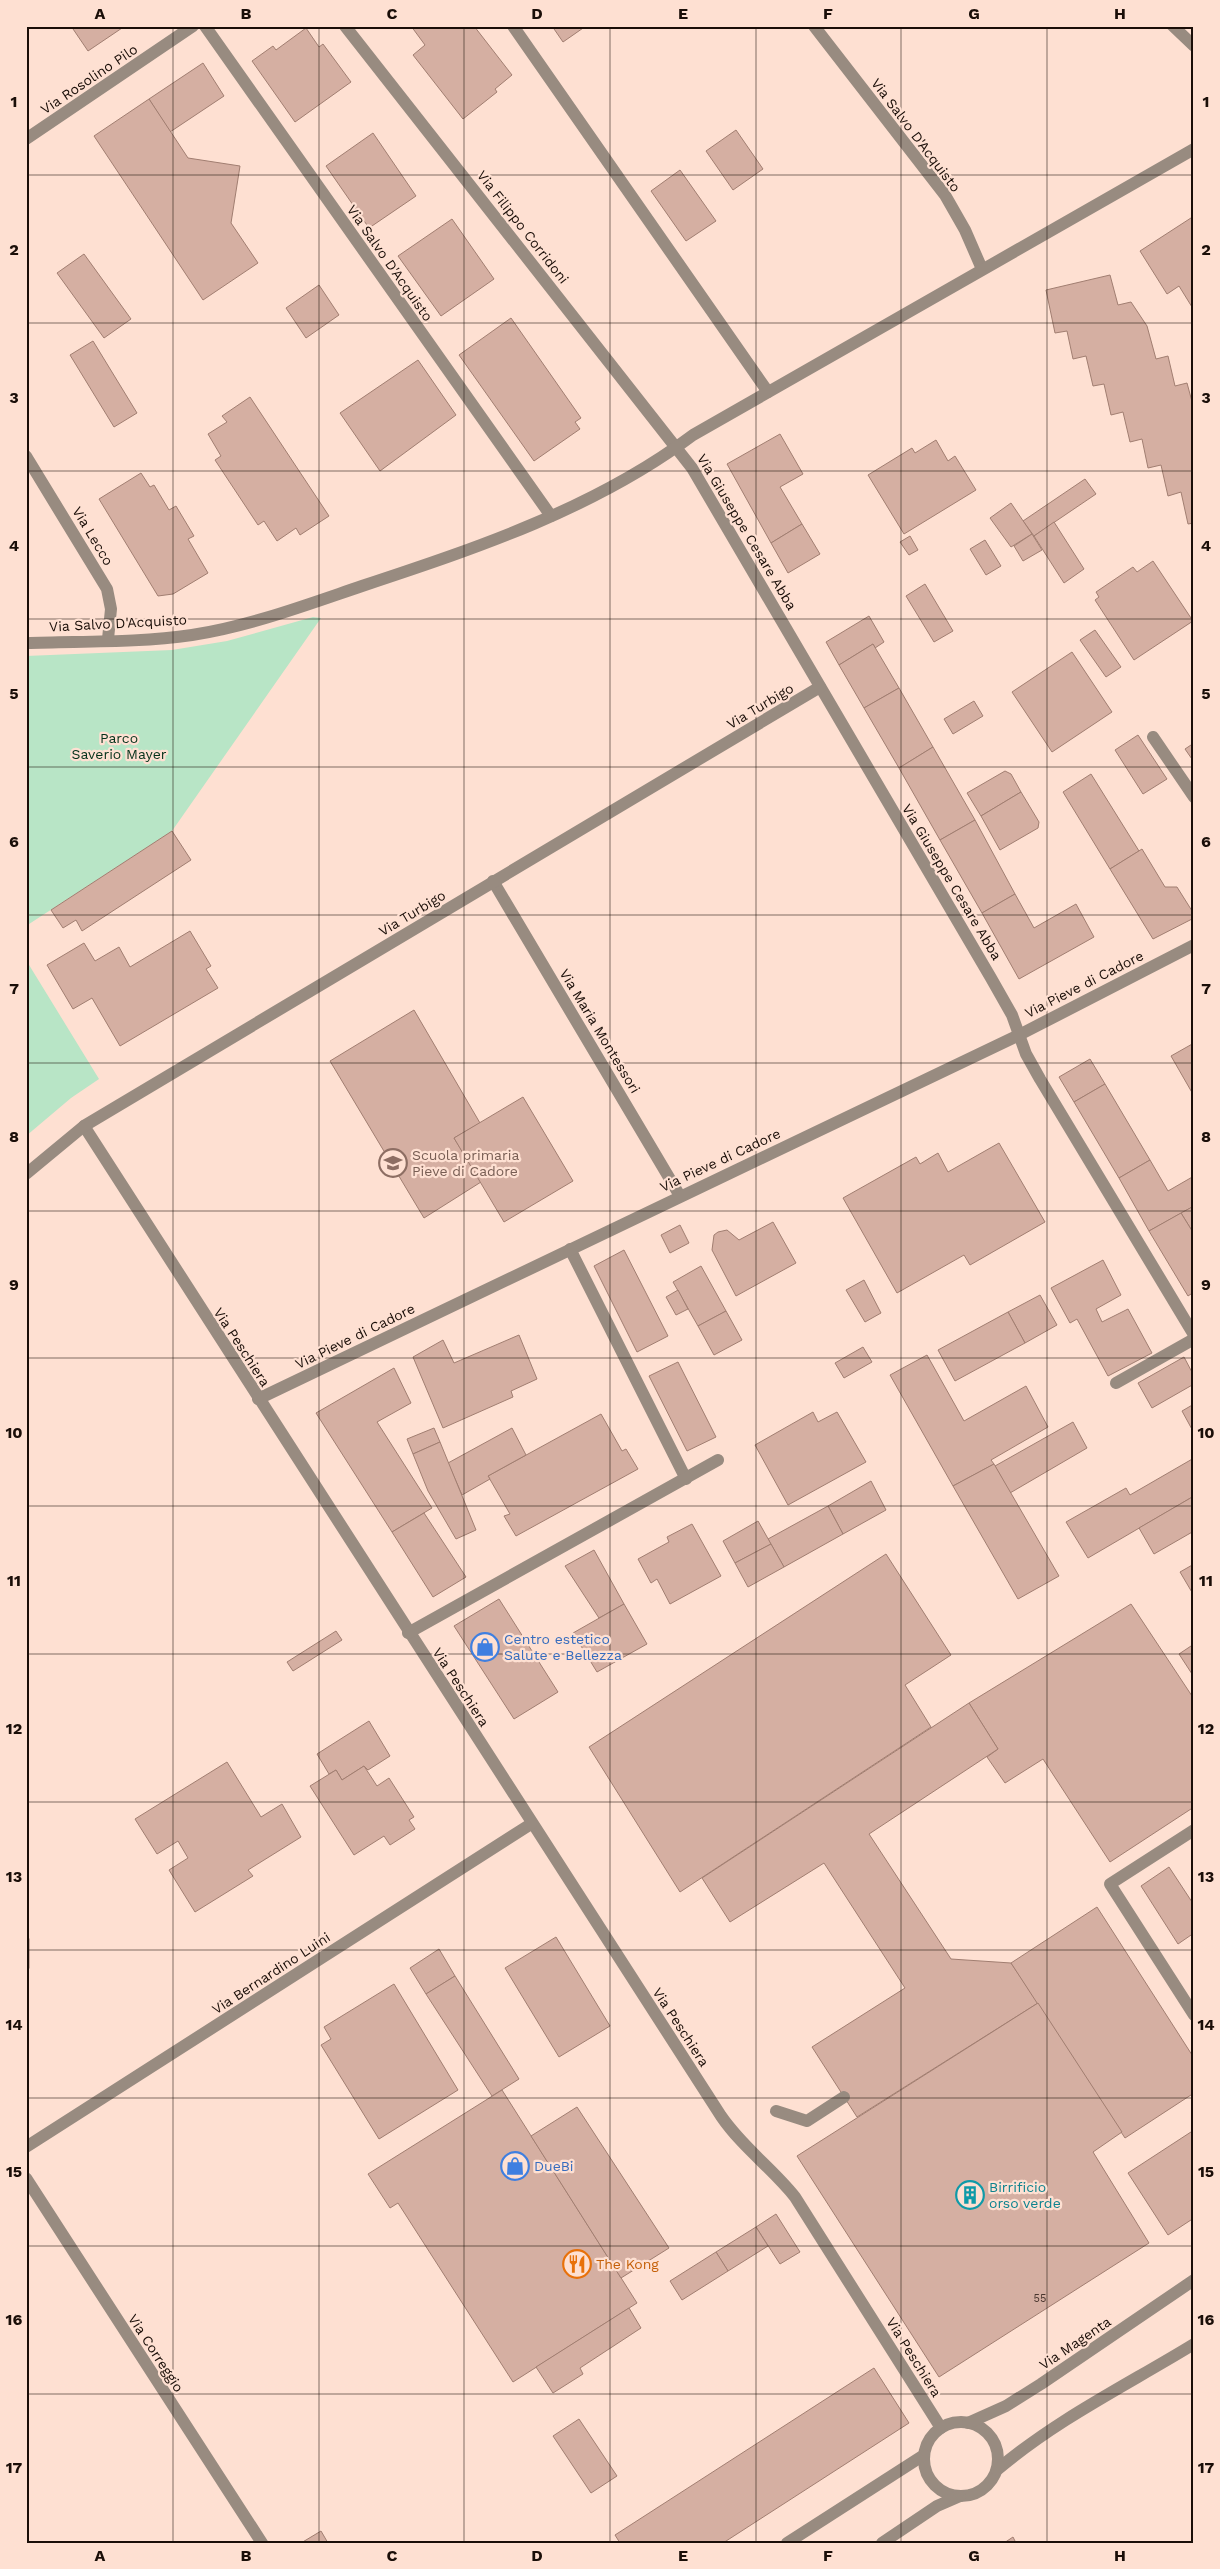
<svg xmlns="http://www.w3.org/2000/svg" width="1220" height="2569" viewBox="0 0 1220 2569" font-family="'Work Sans',sans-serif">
  <rect width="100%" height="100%" fill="#fee0d2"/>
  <!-- green -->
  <g fill="#b8e5c6">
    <path d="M 313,617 L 321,618 L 172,831 L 26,926 L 26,656 L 172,650 L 227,641 Z"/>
    <path d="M 26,960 L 99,1079 L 71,1098 L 26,1136 Z"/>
  </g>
  <!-- building -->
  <g fill="#d5afa2" stroke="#a17e71">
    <path d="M 71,26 L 125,26 L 88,51 Z"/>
    <path d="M 411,26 L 474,26 L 512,75 L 495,89 L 497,92 L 463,119 L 413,55 L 425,45 Z"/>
    <path d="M 552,26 L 586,26 L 563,42 Z"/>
    <path d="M 306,28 L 319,47 L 323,44 L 351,82 L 295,122 L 252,61 L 273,46 L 276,50 Z"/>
    <path d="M 203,63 L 224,96 L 170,132 L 149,99 Z"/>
    <path d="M 149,99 L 188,158 L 240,166 L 231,223 L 258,263 L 203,300 L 94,136 Z"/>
    <path d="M 736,130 L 763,169 L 733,190 L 706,151 Z"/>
    <path d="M 373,133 L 416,196 L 369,228 L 326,166 Z"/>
    <path d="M 680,170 L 716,221 L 686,241 L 651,191 Z"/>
    <path d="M 1194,216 L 1194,306 L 1192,307 L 1179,286 L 1167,294 L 1140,251 Z"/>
    <path d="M 452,219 L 494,279 L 441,316 L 398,256 Z"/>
    <path d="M 84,254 L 131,319 L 104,338 L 57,273 Z"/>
    <path d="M 1110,275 L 1118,305 L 1131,302 L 1147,326 L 1156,359 L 1168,356 L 1175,386 L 1187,383 L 1194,409 L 1194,523 L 1188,524 L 1181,492 L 1168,496 L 1161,465 L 1148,468 L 1142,439 L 1130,442 L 1123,412 L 1111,415 L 1104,384 L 1093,386 L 1086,356 L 1073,359 L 1067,331 L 1055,333 L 1046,290 Z"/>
    <path d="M 319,285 L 339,315 L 306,338 L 286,308 Z"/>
    <path d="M 511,318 L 581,418 L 575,422 L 580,429 L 534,461 L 459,355 Z"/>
    <path d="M 93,341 L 137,413 L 114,427 L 70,355 Z"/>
    <path d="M 418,360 L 456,415 L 380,471 L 340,413 Z"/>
    <path d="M 250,397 L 329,516 L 300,535 L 296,528 L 277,541 L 264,521 L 258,525 L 215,460 L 221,456 L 208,434 L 227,422 L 222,416 Z"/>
    <path d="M 780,434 L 803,474 L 780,487 L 802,524 L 771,543 L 727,464 Z"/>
    <path d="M 936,440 L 948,461 L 955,456 L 976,490 L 904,534 L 868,475 L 912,448 L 915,453 Z"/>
    <path d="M 141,473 L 150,487 L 154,485 L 169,510 L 176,506 L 194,536 L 188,539 L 208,573 L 173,594 L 158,596 L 99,499 Z"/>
    <path d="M 1085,479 L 1096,494 L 1034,536 L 1023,521 Z"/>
    <path d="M 1011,503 L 1032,534 L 1011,547 L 990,518 Z"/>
    <path d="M 1054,522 L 1084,569 L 1064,583 L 1034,536 Z"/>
    <path d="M 802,524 L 820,554 L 788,573 L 771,543 Z"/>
    <path d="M 1032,534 L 1042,550 L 1023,561 L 1014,546 Z"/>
    <path d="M 910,536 L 918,550 L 909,555 L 900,542 Z"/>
    <path d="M 985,540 L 1001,566 L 986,575 L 970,549 Z"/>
    <path d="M 1153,561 L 1193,621 L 1134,660 L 1095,600 L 1099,597 L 1096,592 L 1133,567 L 1137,572 Z"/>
    <path d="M 925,584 L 953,631 L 934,642 L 906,596 Z"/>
    <path d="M 869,616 L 884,642 L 875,648 L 873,644 L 839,665 L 826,642 Z"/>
    <path d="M 1095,630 L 1121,667 L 1106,677 L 1080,640 Z"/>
    <path d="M 873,644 L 899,688 L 864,708 L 839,665 Z"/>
    <path d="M 1072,652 L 1112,712 L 1052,752 L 1012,692 Z"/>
    <path d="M 899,688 L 933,747 L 899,768 L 864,708 Z"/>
    <path d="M 974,701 L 983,716 L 953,734 L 944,719 Z"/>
    <path d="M 1138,735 L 1167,779 L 1143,794 L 1115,750 Z"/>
    <path d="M 1194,743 L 1194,762 L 1185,749 Z"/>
    <path d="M 933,747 L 975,820 L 940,840 L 899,768 Z"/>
    <path d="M 1005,771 L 1011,774 L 1021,792 L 981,816 L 967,793 Z"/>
    <path d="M 1091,774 L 1139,851 L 1110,869 L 1063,792 Z"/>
    <path d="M 1021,792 L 1039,822 L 1038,828 L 1000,850 L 981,816 Z"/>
    <path d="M 975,820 L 1015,894 L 982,913 L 940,840 Z"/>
    <path d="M 172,831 L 191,860 L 82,931 L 76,920 L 63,928 L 51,910 Z"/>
    <path d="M 1142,849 L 1165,887 L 1177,887 L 1194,914 L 1194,918 L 1153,939 L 1110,869 Z"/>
    <path d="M 1015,894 L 1034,928 L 1076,904 L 1094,937 L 1019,979 L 982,913 Z"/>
    <path d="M 190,931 L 211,966 L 206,969 L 218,988 L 120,1046 L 92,998 L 73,1009 L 47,965 L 84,943 L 95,961 L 119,947 L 130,967 Z"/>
    <path d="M 414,1010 L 480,1123 L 454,1138 L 481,1182 L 424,1218 L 330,1061 Z"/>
    <path d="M 1194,1043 L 1194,1096 L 1171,1056 Z"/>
    <path d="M 1090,1059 L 1105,1084 L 1074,1102 L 1059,1077 Z"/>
    <path d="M 1105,1084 L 1150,1160 L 1119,1178 L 1074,1102 Z"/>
    <path d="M 523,1097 L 573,1181 L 504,1222 L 454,1138 Z"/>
    <path d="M 999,1143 L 1045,1222 L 970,1265 L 964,1255 L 897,1293 L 843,1198 L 916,1157 L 920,1164 L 938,1153 L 948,1172 Z"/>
    <path d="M 1150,1160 L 1168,1191 L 1194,1176 L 1194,1206 L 1149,1231 L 1119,1178 Z"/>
    <path d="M 1194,1206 L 1194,1234 L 1181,1213 Z"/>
    <path d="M 1181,1213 L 1194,1234 L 1194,1292 L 1188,1296 L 1149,1231 Z"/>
    <path d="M 773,1222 L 796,1263 L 736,1296 L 712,1250 L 714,1235 L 718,1232 L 727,1230 L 739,1240 Z"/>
    <path d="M 680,1225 L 689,1243 L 670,1253 L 661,1235 Z"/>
    <path d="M 624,1250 L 668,1336 L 637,1352 L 594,1266 Z"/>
    <path d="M 1103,1260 L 1121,1295 L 1096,1309 L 1102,1322 L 1128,1309 L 1152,1353 L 1108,1376 L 1077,1319 L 1070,1323 L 1051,1288 Z"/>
    <path d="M 701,1266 L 726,1311 L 698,1326 L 673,1282 Z"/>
    <path d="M 864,1280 L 881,1313 L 865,1322 L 846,1290 Z"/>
    <path d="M 678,1290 L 688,1309 L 676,1315 L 666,1297 Z"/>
    <path d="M 1040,1295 L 1057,1325 L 1025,1343 L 1008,1312 Z"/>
    <path d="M 726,1311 L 742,1340 L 714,1355 L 698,1326 Z"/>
    <path d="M 1008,1312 L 1025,1343 L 955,1381 L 938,1350 Z"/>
    <path d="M 519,1335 L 537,1379 L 511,1391 L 513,1397 L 443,1428 L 413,1357 L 443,1340 L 454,1363 Z"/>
    <path d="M 863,1347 L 872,1362 L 844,1378 L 835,1363 Z"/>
    <path d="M 927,1355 L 964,1421 L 1026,1386 L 1048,1427 L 991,1460 L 994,1464 L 953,1486 L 890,1375 Z"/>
    <path d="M 1184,1357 L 1194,1376 L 1194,1384 L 1152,1408 L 1138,1383 Z"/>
    <path d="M 678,1362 L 716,1437 L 687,1451 L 649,1376 Z"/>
    <path d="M 394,1368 L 411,1403 L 377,1422 L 432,1508 L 392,1532 L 316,1413 Z"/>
    <path d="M 1194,1404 L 1194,1433 L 1182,1411 Z"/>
    <path d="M 813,1412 L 818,1422 L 837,1412 L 866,1462 L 788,1505 L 755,1445 Z"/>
    <path d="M 601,1414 L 622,1451 L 626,1449 L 638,1469 L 516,1536 L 504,1516 L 510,1514 L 488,1476 Z"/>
    <path d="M 1073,1422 L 1087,1448 L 1010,1493 L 995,1466 Z"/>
    <path d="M 434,1428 L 440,1442 L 413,1454 L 407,1439 Z"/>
    <path d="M 512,1428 L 526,1455 L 488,1476 L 490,1479 L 462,1495 L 448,1463 Z"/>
    <path d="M 440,1442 L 476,1530 L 456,1539 L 428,1491 L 413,1454 Z"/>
    <path d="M 1194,1458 L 1194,1496 L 1088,1558 L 1066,1522 L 1126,1488 L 1130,1495 Z"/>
    <path d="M 994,1464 L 1059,1576 L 1018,1599 L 953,1486 Z"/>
    <path d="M 871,1481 L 886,1510 L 843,1534 L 828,1506 Z"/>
    <path d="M 1194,1496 L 1194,1531 L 1154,1554 L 1139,1528 Z"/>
    <path d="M 828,1506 L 843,1534 L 784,1567 L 768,1539 Z"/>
    <path d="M 424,1513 L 466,1577 L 433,1597 L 392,1532 Z"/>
    <path d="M 758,1521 L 771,1544 L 735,1563 L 723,1541 Z"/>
    <path d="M 692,1524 L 721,1576 L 670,1604 L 657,1579 L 651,1583 L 638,1559 L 669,1542 L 667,1537 Z"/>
    <path d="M 771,1544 L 784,1567 L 748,1587 L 735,1563 Z"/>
    <path d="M 594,1550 L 624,1604 L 599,1618 L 565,1566 Z"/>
    <path d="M 886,1554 L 951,1655 L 905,1685 L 931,1727 L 680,1892 L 589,1747 Z"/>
    <path d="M 1194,1564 L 1194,1593 L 1193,1594 L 1180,1572 Z"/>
    <path d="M 499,1599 L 558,1692 L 514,1719 L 454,1626 Z"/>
    <path d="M 624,1604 L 647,1644 L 597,1672 L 573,1633 Z"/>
    <path d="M 1131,1604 L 1194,1699 L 1194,1807 L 1110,1862 L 1043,1759 L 1005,1783 L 987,1757 L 998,1749 L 969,1703 Z"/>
    <path d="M 336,1631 L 342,1640 L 293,1671 L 287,1662 Z"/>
    <path d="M 1194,1644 L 1194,1677 L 1179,1654 Z"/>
    <path d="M 969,1703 L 998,1749 L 869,1834 L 951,1959 L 1011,1963 L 1038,2003 L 857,2117 L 812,2047 L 905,1988 L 824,1863 L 730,1922 L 702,1878 Z"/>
    <path d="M 369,1721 L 390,1756 L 368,1770 L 364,1766 L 342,1780 L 336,1770 L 329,1774 L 317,1754 Z"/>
    <path d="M 227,1762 L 261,1817 L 282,1804 L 301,1837 L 248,1870 L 253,1876 L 195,1912 L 169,1870 L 188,1858 L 178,1841 L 157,1854 L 135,1819 Z"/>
    <path d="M 364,1766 L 377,1786 L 389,1778 L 414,1817 L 409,1820 L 415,1829 L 390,1845 L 384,1836 L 354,1855 L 310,1786 L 336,1770 L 342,1780 Z"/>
    <path d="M 1169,1867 L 1194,1905 L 1194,1933 L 1178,1944 L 1141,1886 Z"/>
    <path d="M 1097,1907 L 1194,2058 L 1194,2093 L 1125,2138 L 1011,1963 Z"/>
    <path d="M 556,1937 L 610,2026 L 559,2057 L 505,1968 Z"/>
    <rect x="26" y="1939" width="3" height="29"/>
    <path d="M 439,1949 L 455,1976 L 426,1994 L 410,1968 Z"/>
    <path d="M 455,1976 L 519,2079 L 492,2096 L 426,1994 Z"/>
    <path d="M 394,1984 L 458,2090 L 379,2139 L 321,2045 L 331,2039 L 324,2027 Z"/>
    <path d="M 1038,2003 L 1122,2132 L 1093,2152 L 1149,2243 L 939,2377 L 797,2156 Z"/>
    <path d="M 502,2090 L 637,2303 L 513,2382 L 398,2203 L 390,2208 L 368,2174 Z"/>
    <path d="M 577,2107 L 669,2248 L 621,2278 L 531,2136 Z"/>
    <path d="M 1194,2130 L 1194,2218 L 1168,2235 L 1128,2173 Z"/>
    <path d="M 776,2214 L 800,2252 L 780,2264 L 756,2227 Z"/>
    <path d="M 756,2227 L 768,2246 L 728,2271 L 716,2252 Z"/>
    <path d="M 716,2252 L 728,2271 L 682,2300 L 670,2281 Z"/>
    <path d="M 629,2308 L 641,2328 L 580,2368 L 583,2374 L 553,2393 L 536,2367 Z"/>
    <path d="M 874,2368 L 909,2423 L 723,2543 L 620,2543 L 615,2535 Z"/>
    <path d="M 579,2419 L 617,2476 L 591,2493 L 553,2436 Z"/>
    <path d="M 321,2531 L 328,2543 L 301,2543 Z"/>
    <path d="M 1013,2537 L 1016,2543 L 1004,2543 Z"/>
  </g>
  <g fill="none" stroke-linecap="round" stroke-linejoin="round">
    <!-- minor -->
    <g stroke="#988b80" stroke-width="12">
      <path d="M 205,26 L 551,516"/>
      <path d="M 345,26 L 692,468 L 991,978 L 1012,1015 L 1026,1054 L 1040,1079 L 1194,1335"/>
      <path d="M 513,26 L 768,392"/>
      <path d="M 814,26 L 945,195 L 965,230 L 982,269"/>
      <path d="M 1173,26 L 1194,46"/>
      <path d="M 26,139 L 193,26"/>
      <path d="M 26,456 L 107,589 L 111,609 L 108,639"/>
      <path d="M 26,643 C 81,641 138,643 192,635 C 250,626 306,605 362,586 C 477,548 596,508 693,435 L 1194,149"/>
      <path d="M 1153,737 L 1194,797"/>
      <path d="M 493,881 L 680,1196"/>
      <path d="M 84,1126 L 721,2116 C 743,2148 772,2168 795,2197 L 941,2428"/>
      <path d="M 26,1174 L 84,1126 L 820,687"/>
      <path d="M 570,1249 L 686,1479"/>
      <path d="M 1116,1383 L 1194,1339"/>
      <path d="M 258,1399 L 1019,1035 L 1194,945"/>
      <path d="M 408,1633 L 718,1460"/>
      <path d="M 1194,1830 L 1110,1884 L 1194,2015"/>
      <path d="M 776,2111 L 807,2121 L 844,2097"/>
      <path d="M 26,2147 L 531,1824"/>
      <path d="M 26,2178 L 262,2543"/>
      <circle cx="961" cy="2459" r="37"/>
      <path d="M 968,2423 L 1006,2406 L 1041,2384 L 1194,2280"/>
      <path d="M 997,2470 C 1057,2419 1127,2385 1194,2344"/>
      <path d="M 787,2543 L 924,2455"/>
      <path d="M 882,2543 L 937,2506 L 960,2496"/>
    </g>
  </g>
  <!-- grid -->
  <path fill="none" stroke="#1a0e08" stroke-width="1" stroke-opacity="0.55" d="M 173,26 L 173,2543M 319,26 L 319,2543M 464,26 L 464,2543M 610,26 L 610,2543M 756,26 L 756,2543M 901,26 L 901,2543M 1047,26 L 1047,2543M 26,175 L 1194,175M 26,323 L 1194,323M 26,471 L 1194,471M 26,619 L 1194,619M 26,767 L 1194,767M 26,915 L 1194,915M 26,1063 L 1194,1063M 26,1211 L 1194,1211M 26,1358 L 1194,1358M 26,1506 L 1194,1506M 26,1654 L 1194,1654M 26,1802 L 1194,1802M 26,1950 L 1194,1950M 26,2098 L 1194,2098M 26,2246 L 1194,2246M 26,2394 L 1194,2394"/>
  <!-- icons -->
  <defs>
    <symbol id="school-ring" viewBox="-11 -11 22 22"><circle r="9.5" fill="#fee0d2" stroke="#8d6e63" stroke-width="1.5"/><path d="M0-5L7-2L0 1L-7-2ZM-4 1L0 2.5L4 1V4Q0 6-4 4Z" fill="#8d6e63"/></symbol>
    <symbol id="shop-ring" viewBox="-11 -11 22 22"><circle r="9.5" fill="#fee0d2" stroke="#3f7fe0" stroke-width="1.5"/><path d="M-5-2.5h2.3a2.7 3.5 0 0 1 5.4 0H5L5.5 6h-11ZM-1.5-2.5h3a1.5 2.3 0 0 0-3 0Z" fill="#3f7fe0"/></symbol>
    <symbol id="building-ring" viewBox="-11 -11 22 22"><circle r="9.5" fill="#fee0d2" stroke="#0f9aa8" stroke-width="1.5"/><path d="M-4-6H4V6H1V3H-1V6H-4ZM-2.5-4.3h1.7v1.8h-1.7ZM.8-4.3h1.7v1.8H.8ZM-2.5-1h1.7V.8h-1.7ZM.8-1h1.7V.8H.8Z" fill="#0f9aa8"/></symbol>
    <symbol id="restaurant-ring" viewBox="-11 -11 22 22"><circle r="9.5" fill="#fee0d2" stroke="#e8710a" stroke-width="1.5"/><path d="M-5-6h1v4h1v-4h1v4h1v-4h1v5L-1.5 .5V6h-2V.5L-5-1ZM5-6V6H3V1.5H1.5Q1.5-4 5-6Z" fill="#e8710a"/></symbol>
  </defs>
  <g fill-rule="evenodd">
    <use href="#school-ring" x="377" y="1147" width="32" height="32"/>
    <use href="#shop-ring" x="469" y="1631" width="32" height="32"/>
    <use href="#shop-ring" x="499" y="2150" width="32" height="32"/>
    <use href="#building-ring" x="954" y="2179" width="32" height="32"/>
    <use href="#restaurant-ring" x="561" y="2248" width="32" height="32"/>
  </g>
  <g text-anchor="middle" stroke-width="4.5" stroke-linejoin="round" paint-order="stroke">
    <!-- number labels -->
    <g font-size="11" fill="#49362e">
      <text x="1040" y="2302">55</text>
    </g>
    <!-- street labels -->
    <g font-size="14" fill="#1a0e08" stroke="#fee0d2">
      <text transform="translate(89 79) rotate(-34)" y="5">Via Rosolino Pilo</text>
      <text transform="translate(916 135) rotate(53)" y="5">Via Salvo D'Acquisto</text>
      <text transform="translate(523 227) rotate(52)" y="5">Via Filippo Corridoni</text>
      <text transform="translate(390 263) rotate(55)" y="5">Via Salvo D'Acquisto</text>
      <text transform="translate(747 532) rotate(59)" y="5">Via Giuseppe Cesare Abba</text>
      <text transform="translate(93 536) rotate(59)" y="5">Via Lecco</text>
      <text transform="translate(118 623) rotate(-3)" y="5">Via Salvo D'Acquisto</text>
      <text transform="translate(760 706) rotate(-31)" y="5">Via Turbigo</text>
      <text transform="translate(952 882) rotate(59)" y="5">Via Giuseppe Cesare Abba</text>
      <text transform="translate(412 913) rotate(-31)" y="5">Via Turbigo</text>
      <text transform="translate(1084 984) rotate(-27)" y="5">Via Pieve di Cadore</text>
      <text transform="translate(600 1031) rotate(59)" y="5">Via Maria Montessori</text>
      <text transform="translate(720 1160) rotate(-25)" y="5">Via Pieve di Cadore</text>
      <text transform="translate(355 1336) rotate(-26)" y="5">Via Pieve di Cadore</text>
      <text transform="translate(242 1347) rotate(57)" y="5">Via Peschiera</text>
      <text transform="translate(461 1687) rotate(57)" y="5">Via Peschiera</text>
      <text transform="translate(271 1973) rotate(-33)" y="5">Via Bernardino Luini</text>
      <text transform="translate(681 2027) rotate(57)" y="5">Via Peschiera</text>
      <text transform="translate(1075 2343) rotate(-34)" y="5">Via Magenta</text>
      <text transform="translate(156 2353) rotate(57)" y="5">Via Correggio</text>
      <text transform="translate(914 2357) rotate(58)" y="5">Via Peschiera</text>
    </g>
    <!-- park labels -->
    <g font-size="14" fill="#04321a" stroke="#fee0d2">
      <text x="119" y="743">Parco<tspan x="119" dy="16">Saverio Mayer</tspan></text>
    </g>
    <!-- education labels -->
    <g font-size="14" fill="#785e54" stroke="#fee0d2" text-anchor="start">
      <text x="412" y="1160">Scuola primaria<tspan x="412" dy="16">Pieve di Cadore</tspan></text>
    </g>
    <!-- shop labels -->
    <g font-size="14" fill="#366cbe" stroke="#fee0d2" text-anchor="start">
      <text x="504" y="1644">Centro estetico<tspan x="504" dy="16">Salute e Bellezza</tspan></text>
      <text x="534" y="2171">DueBi</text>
    </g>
    <!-- culture labels -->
    <g font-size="14" fill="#0d838f" stroke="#fee0d2" text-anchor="start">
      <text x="989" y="2192">Birrificio<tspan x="989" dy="16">orso verde</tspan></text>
    </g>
    <!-- food labels -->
    <g font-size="14" fill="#c56008" stroke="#fee0d2" text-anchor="start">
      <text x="596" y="2269">The Kong</text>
    </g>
  </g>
  <!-- border -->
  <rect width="1220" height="2569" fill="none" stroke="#fee0d2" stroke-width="55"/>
  <rect x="28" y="28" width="1164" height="2514" fill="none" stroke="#1a0e08" stroke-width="2"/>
  <g font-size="16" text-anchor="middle" font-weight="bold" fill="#1a0e08">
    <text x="100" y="19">A</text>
    <text x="246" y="19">B</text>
    <text x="392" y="19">C</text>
    <text x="537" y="19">D</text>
    <text x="683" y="19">E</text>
    <text x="828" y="19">F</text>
    <text x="974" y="19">G</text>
    <text x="1120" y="19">H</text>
    <text x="14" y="107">1</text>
    <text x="1206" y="107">1</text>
    <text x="14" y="255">2</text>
    <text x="1206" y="255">2</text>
    <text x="14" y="403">3</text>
    <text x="1206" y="403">3</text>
    <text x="14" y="551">4</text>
    <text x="1206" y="551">4</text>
    <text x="14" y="699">5</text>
    <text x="1206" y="699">5</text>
    <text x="14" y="847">6</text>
    <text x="1206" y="847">6</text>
    <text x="14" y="994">7</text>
    <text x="1206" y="994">7</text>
    <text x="14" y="1142">8</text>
    <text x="1206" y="1142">8</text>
    <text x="14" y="1290">9</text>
    <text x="1206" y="1290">9</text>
    <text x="14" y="1438">10</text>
    <text x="1206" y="1438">10</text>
    <text x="14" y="1586">11</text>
    <text x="1206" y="1586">11</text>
    <text x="14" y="1734">12</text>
    <text x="1206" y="1734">12</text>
    <text x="14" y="1882">13</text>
    <text x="1206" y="1882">13</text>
    <text x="14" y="2030">14</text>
    <text x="1206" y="2030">14</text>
    <text x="14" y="2177">15</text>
    <text x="1206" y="2177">15</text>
    <text x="14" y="2325">16</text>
    <text x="1206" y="2325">16</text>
    <text x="14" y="2473">17</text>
    <text x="1206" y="2473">17</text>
    <text x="100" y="2561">A</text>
    <text x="246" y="2561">B</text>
    <text x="392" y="2561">C</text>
    <text x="537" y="2561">D</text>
    <text x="683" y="2561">E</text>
    <text x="828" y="2561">F</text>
    <text x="974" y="2561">G</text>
    <text x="1120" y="2561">H</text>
  </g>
</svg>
